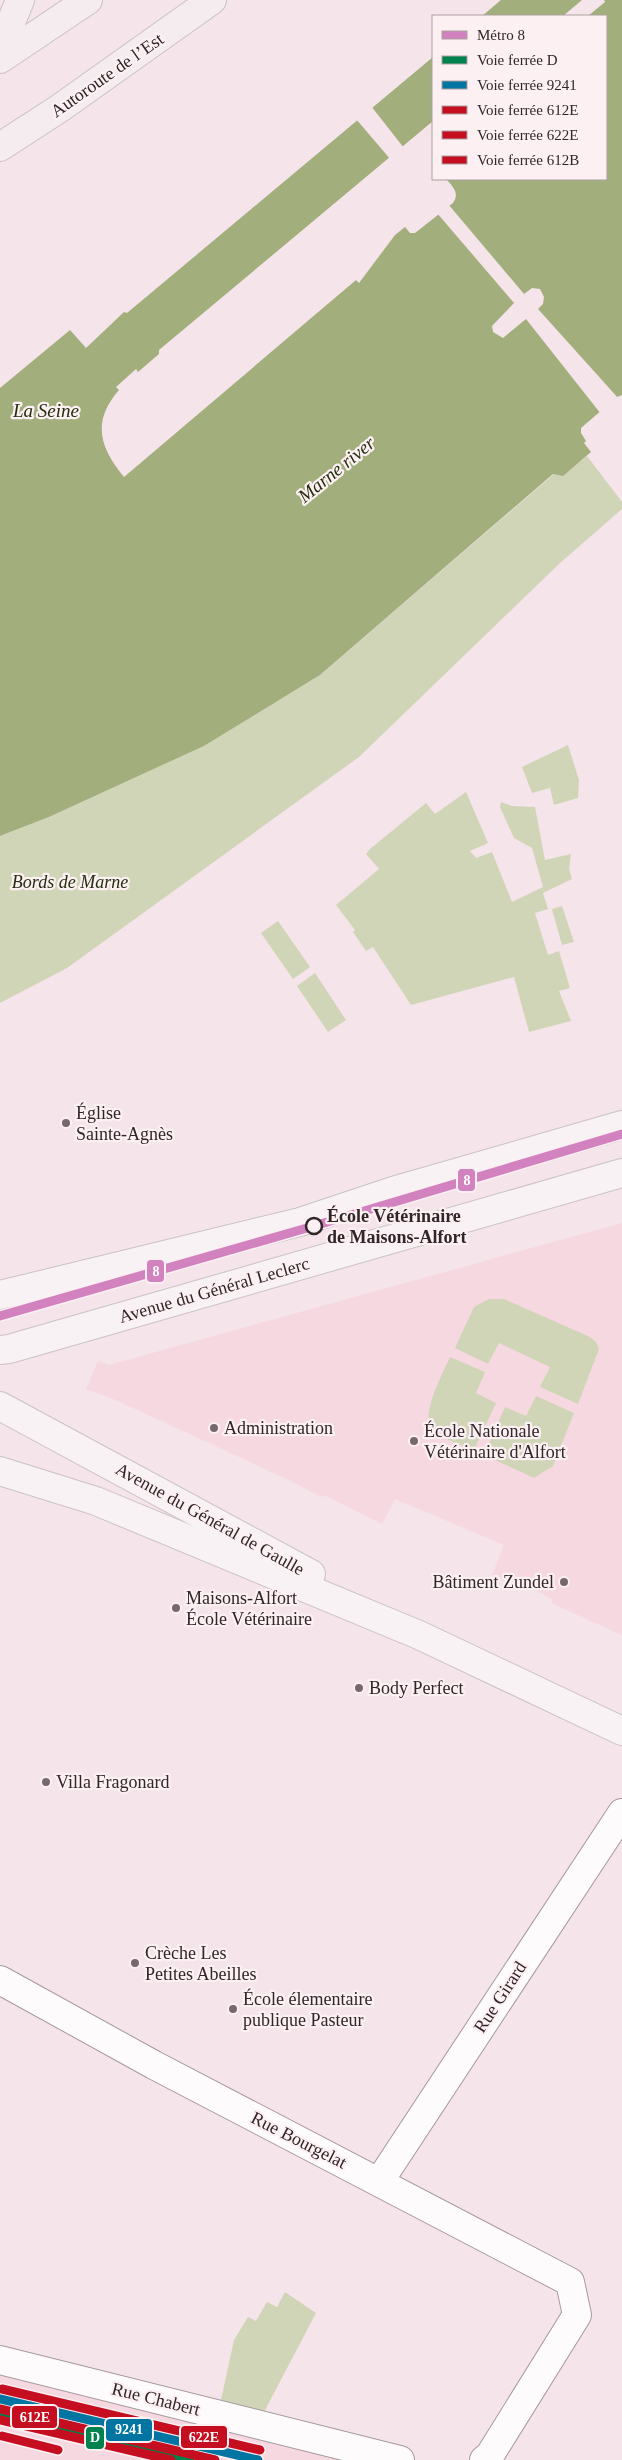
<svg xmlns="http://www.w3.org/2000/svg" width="622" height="2460" viewBox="0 0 622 2460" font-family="Georgia,serif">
  <rect width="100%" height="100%" fill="#f5e4e9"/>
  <!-- built -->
  <g fill="#f6d8e1">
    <path d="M 622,1223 L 622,1635 L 551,1603 L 553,1599 L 527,1587 L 524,1590 L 492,1575 L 504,1545 L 395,1499 L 382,1524 L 324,1495 L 321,1497 L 293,1482 L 118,1401 L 86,1389 L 98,1361 L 109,1365 Z"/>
    <path d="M 0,2373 L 355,2460 L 0,2460 Z"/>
  </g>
  <!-- green -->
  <g fill="#d1d5b7">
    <path d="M 587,456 L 622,502 L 622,509 L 560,563 L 359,757 L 67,968 L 0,1003 L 0,836 L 49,817 L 204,746 L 320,675 L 554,474 L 563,475 Z"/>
    <path d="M 568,745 L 579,780 L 578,798 L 554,805 L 550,788 L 532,793 L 522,767 Z"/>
    <path d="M 466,792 L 488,843 L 470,851 L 476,858 L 492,852 L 512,902 L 543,887 L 532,848 L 514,838 L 500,807 L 501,802 L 512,806 L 535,807 L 545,860 L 571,854 L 569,869 L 572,879 L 543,893 L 548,909 L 535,913 L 548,955 L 559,951 L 570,988 L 559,991 L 571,1021 L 529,1032 L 514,977 L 411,1005 L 373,947 L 366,951 L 353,932 L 355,930 L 336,905 L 379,869 L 366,854 L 370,849 L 426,803 L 435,814 Z"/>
    <path d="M 562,906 L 574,942 L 562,945 L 552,909 Z"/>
    <path d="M 278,921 L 310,967 L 293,979 L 261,933 Z"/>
    <path d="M 315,973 L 346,1020 L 328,1032 L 297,986 Z"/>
    <path d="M 489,1299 L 504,1299 L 590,1337 L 596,1342 L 599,1349 L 578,1404 L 540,1387 L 550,1367 L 499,1343 L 488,1364 L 455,1348 L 474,1307 Z"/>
    <path d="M 450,1357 L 485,1372 L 476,1393 L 496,1403 L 474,1450 C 462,1445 445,1440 435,1432 C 417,1418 443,1374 450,1357 Z"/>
    <path d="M 536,1396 L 574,1413 L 553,1466 L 534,1478 L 484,1455 L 505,1407 L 526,1416 Z"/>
    <path d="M 285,2292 L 316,2313 L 264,2412 L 221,2400 L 234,2340 L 248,2317 L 256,2321 L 267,2302 L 277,2307 Z"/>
  </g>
  <!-- water -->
  <g fill="#a2af7d">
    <path d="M 501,0 L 582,0 L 563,16 L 482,16 Z"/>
    <path d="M 604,0 L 622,0 L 622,395 L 617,397 L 581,428 L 581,433 L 586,441 L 584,443 L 591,452 L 563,476 L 553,474 L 320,675 L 204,746 L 49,817 L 0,836 L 0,388 L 70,330 L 86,348 L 124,312 L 127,313 L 433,57 L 433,121 L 159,350 L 159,354 L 138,372 L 136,369 L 116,387 L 119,390 C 92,421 99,447 124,477 L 356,280 L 359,283 L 395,235 L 405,227 L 410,233 L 415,233 L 453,203 C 460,193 453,187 446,179 L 606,179 L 606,16 L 588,16 L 605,2 Z"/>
  </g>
  <!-- pier -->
  <g fill="#f5e4e9">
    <path d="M 371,106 L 404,148 L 391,160 L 356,119 Z"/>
    <path d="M 448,204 L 524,294 L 532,288 L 540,289 L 544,297 L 543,304 L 538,309 L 619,399 L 601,414 L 526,319 L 503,338 L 493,332 L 492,326 L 514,303 L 437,213 Z"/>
  </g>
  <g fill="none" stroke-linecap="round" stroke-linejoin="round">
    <defs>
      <g id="minor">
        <path d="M 0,1980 L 154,2065 L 570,2282 L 577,2315 L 490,2455 L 484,2460"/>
        <path d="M 379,2182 L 622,1813"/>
        <path d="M 0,2360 L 400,2460"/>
      </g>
      <g id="major">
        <path d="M 0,1295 L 300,1222 L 393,1191 L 622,1125"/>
        <path d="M 0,1350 L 9,1349 L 622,1173"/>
        <path d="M 0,1406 L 311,1574"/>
        <path d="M 0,1471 L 96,1501 L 419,1635 L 622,1731"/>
      </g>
      <g id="highway">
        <path d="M 0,50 L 20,0"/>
        <path d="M 0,59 L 88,0"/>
        <path d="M 0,147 L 60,108 L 212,0"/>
      </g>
    </defs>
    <!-- minor casing -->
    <use href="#minor" stroke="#a6999d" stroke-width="30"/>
    <!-- major casing -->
    <use href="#major" stroke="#cac2c4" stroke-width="30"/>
    <!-- highway casing -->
    <use href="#highway" stroke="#cac2c4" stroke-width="30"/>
    <!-- minor -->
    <use href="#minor" stroke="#fefbfc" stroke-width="28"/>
    <!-- major -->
    <use href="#major" stroke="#f8f2f4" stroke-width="28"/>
    <!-- highway -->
    <use href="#highway" stroke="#f5ecef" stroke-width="28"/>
    <defs>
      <path id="rail-1" d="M 0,2415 L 190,2460"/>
      <path id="rail-2" d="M 0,2399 L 258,2460"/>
      <path id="rail-3" d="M 0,2409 L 215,2460"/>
      <g id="rail-4">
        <path d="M 2,2389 L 260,2450"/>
        <path d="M 2,2436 L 58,2450"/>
      </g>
      <path id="rail-5" d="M 0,2420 L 171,2460"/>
    </defs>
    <!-- rail-1 casing -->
    <use href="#rail-1" stroke="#fcf0f3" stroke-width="12"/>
    <!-- rail-2 casing -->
    <use href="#rail-2" stroke="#fcf0f3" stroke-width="12"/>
    <!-- rail-3 casing -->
    <use href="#rail-3" stroke="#fcf0f3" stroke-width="12"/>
    <!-- rail-4 casing -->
    <use href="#rail-4" stroke="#fcf0f3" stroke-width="12"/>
    <!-- rail-5 casing -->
    <use href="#rail-5" stroke="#fcf0f3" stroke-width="12"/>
    <!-- rail-1 -->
    <use href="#rail-1" stroke="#00824e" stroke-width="9"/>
    <!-- rail-2 -->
    <use href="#rail-2" stroke="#0075a1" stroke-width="9"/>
    <!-- rail-3 -->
    <use href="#rail-3" stroke="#c50e1f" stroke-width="9"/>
    <!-- rail-4 -->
    <use href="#rail-4" stroke="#c50e1f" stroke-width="9"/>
    <!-- rail-5 -->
    <use href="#rail-5" stroke="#c50e1f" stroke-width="9"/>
    <defs>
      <path id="metro-1" d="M 0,1316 L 314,1226 L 622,1134"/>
    </defs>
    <!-- metro-1 casing -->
    <use href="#metro-1" stroke="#fcf0f3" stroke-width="12"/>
    <!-- metro-1 -->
    <use href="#metro-1" stroke="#d282be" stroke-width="9"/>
  </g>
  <!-- markers -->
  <g fill="#76686c" stroke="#fcf0f3" stroke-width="2">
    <circle cx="66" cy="1123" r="5"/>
    <circle cx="214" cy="1428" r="5"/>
    <circle cx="414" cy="1441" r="5"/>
    <circle cx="564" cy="1582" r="5"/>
    <circle cx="176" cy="1608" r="5"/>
    <circle cx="359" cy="1688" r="5"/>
    <circle cx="46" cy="1782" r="5"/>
    <circle cx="135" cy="1963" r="5"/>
    <circle cx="233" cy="2009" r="5"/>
  </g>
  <circle fill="#fcf0f3" stroke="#312529" stroke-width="2.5" cx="314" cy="1226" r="8"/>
  <g text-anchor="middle" stroke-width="4.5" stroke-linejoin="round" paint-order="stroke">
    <!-- street labels -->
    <g font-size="18" fill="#312529" stroke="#fcf0f3">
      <text transform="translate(107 75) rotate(-35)" y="6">Autoroute de l’Est</text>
      <text transform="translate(214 1290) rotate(-16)" y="6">Avenue du Général Leclerc</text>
      <text transform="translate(210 1519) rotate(29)" y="6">Avenue du Général de Gaulle</text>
      <text transform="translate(500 1997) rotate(-57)" y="6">Rue Girard</text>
      <text transform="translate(299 2140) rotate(27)" y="6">Rue Bourgelat</text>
      <text transform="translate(156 2399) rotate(14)" y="6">Rue Chabert</text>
    </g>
    <!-- park labels -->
    <g font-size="18" font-style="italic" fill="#242f0f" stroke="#fcf0f3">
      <text x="70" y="888">Bords de Marne</text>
    </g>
    <!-- poi labels -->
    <g font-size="18" fill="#312529" stroke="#fcf0f3" text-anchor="start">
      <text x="76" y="1119">Église<tspan x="76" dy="21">Sainte-Agnès</tspan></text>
      <text x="224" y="1434">Administration</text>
      <text x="424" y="1437">École Nationale<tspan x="424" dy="21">Vétérinaire d'Alfort</tspan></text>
      <text x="554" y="1588" text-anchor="end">Bâtiment Zundel</text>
      <text x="186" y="1604">Maisons-Alfort<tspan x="186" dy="21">École Vétérinaire</tspan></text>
      <text x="369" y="1694">Body Perfect</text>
      <text x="56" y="1788">Villa Fragonard</text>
      <text x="145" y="1959">Crèche Les<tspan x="145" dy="21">Petites Abeilles</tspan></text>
      <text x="243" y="2005">École élementaire<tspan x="243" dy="21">publique Pasteur</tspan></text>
    </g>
    <!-- stop labels -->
    <g font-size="18" font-weight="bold" fill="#312529" stroke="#fcf0f3" text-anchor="start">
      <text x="327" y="1222">École Vétérinaire<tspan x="327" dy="21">de Maisons-Alfort</tspan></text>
    </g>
    <!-- water labels -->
    <g font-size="19" font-style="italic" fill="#242e0f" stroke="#fcf0f3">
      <text x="46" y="417">La Seine</text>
      <text transform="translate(336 469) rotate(-39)" y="7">Marne river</text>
    </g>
  </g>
  <g stroke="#fcf0f3" stroke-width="2">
    <rect x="457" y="1168" width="19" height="24" rx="5" fill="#d282be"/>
    <rect x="146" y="1259" width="19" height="24" rx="5" fill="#d282be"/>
    <rect x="11" y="2405" width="47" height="24" rx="5" fill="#c50e1f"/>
    <rect x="105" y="2418" width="48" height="24" rx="5" fill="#0075a1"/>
    <rect x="180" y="2425" width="48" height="24" rx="5" fill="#c50e1f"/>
    <rect x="85" y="2426" width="20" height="24" rx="5" fill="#00824e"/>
  </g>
  <g font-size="14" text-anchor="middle" font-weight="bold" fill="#fff">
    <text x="467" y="1185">8</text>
    <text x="156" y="1276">8</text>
    <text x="35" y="2422">612E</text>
    <text x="129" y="2434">9241</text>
    <text x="204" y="2442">622E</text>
    <text x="95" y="2442">D</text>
  </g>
  <!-- legend -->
  <rect x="432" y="15" width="175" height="165" fill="#fcf0f3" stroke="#ab9fa2"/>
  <rect x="442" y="31" width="25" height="8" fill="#d282be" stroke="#ab9fa2"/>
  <text x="477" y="40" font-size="15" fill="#312529">Métro 8</text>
  <rect x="442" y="56" width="25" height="8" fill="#00824e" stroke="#ab9fa2"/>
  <text x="477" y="65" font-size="15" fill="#312529">Voie ferrée D</text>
  <rect x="442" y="81" width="25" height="8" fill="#0075a1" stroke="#ab9fa2"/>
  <text x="477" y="90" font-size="15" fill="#312529">Voie ferrée 9241</text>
  <rect x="442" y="106" width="25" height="8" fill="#c50e1f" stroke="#ab9fa2"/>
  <text x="477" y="115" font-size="15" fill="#312529">Voie ferrée 612E</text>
  <rect x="442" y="131" width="25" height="8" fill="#c50e1f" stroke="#ab9fa2"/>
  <text x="477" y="140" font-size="15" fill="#312529">Voie ferrée 622E</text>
  <rect x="442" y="156" width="25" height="8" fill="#c50e1f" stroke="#ab9fa2"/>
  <text x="477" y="165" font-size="15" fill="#312529">Voie ferrée 612B</text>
</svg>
